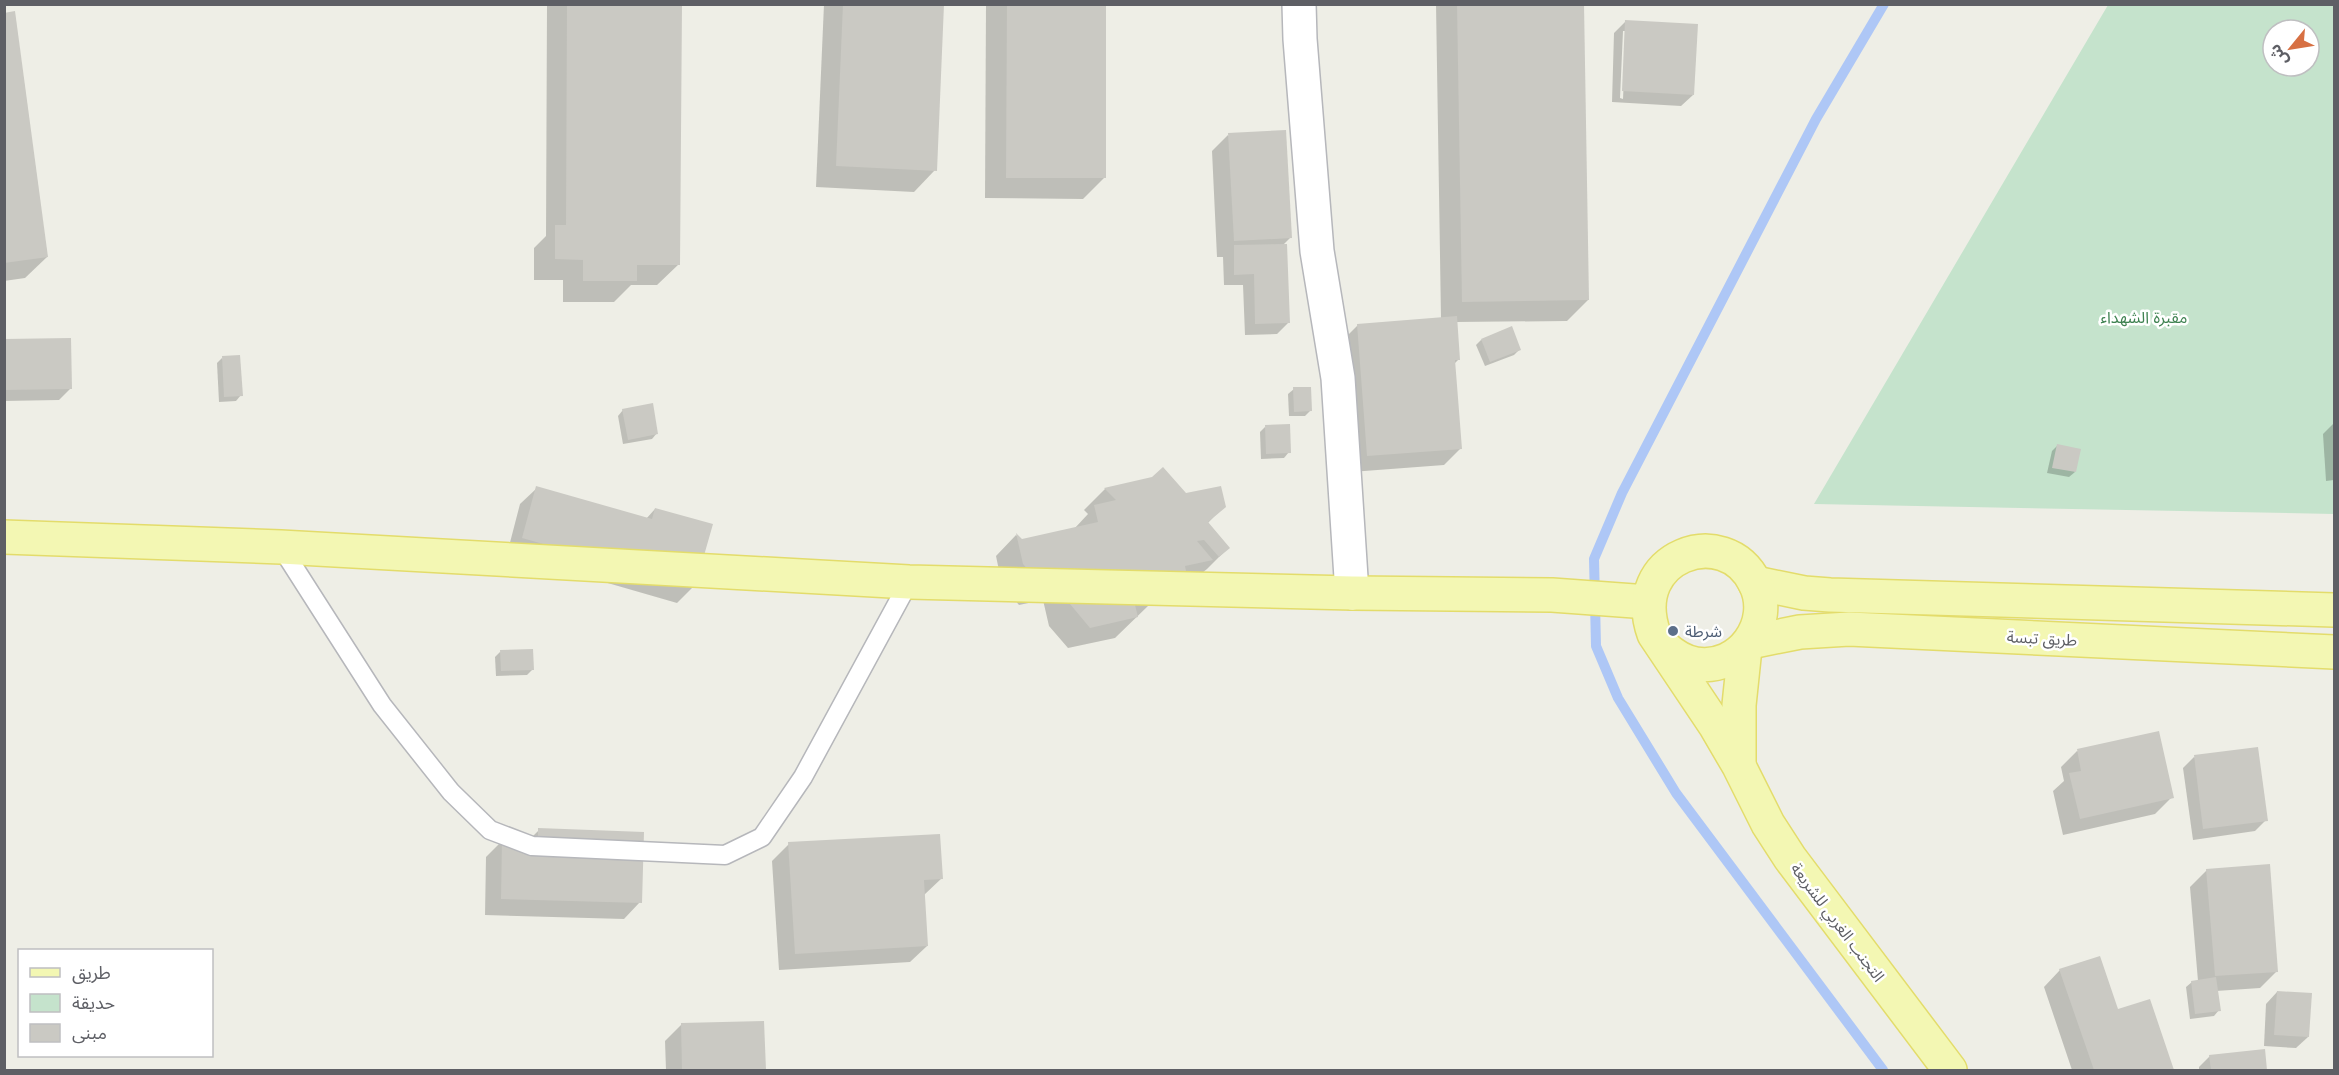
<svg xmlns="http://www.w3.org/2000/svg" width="2339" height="1075" viewBox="0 0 2339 1075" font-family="Arial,'Noto Sans Arabic',sans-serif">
  <rect width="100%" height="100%" fill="#eeeee6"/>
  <!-- green -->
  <path fill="#c5e3cc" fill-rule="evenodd" d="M 2108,5 L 2334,5 L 2334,514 L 1814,504 ZM 2273,30 L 2309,30 L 2309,66 L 2273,66 Z"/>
  <!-- shadow -->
  <g fill="#0003" fill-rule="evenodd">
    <path d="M 547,4 L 680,4 L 679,264 L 657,285 L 631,285 L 614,302 L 563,302 L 563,280 L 534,280 L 534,248 L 546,236 Z"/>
    <path d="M 824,4 L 942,4 L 935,170 L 914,192 L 816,187 Z"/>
    <path d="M 986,4 L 1105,4 L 1104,178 L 1083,199 L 985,198 Z"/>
    <path d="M 1436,4 L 1583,4 L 1588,300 L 1567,321 L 1456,322 L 1459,359 L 1454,364 L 1460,449 L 1444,465 L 1351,472 L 1341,342 L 1358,325 L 1441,319 Z"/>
    <path d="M 4,14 L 47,257 L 25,278 L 4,281 Z"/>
    <path d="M 1626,21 L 1693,95 L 1681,106 L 1612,102 L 1614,33 ZM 1623,31 L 1626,31 L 1623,99 L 1620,98 Z"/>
    <path d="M 1228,135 L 1290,238 L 1282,246 L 1288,323 L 1277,334 L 1245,335 L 1243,285 L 1224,285 L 1223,257 L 1217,257 L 1212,151 Z"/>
    <path d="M 1481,340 L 1520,349 L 1514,355 L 1485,366 L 1476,345 Z"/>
    <path d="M 4,341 L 70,389 L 59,400 L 4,401 Z"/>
    <path d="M 222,358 L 241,395 L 236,401 L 219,402 L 217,363 Z"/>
    <path d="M 1294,389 L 1311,410 L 1305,416 L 1289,416 L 1288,394 Z"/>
    <path d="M 623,410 L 657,433 L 652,439 L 623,444 L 618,416 Z"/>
    <path d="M 2334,423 L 2334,480 L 2326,481 L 2323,434 Z"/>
    <path d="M 1265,427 L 1289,452 L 1284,458 L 1261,459 L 1260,432 Z"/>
    <path d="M 2057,446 L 2075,472 L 2069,477 L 2047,473 L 2052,451 Z"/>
    <path d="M 537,488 L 646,519 L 655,509 L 694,586 L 677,603 L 507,554 L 520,504 Z"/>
    <path d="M 1105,489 L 1186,495 L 1224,506 L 1207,524 L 1228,548 L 1207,569 L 1166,602 L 1149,605 L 1115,638 L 1068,648 L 1049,626 L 1043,600 L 1019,605 L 1002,585 L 996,556 L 1016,535 L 1021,540 L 1074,529 L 1088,514 L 1084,510 Z"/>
    <path d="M 500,652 L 533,669 L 527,675 L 496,676 L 495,657 Z"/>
    <path d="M 2077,751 L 2172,797 L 2155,814 L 2063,835 L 2053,791 L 2064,781 L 2061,767 Z"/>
    <path d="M 2194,757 L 2266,820 L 2255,831 L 2193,840 L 2183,768 Z"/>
    <path d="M 539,830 L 640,902 L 624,919 L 485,915 L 486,857 L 503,840 L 528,841 Z"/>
    <path d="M 789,844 L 942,878 L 924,895 L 927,946 L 910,962 L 779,970 L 772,861 Z"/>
    <path d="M 2207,870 L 2277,971 L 2260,988 L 2216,991 L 2219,1010 L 2214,1016 L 2190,1019 L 2186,987 L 2192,982 L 2198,981 L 2190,887 Z"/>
    <path d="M 2060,970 L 2117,1011 L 2149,1001 L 2172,1070 L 2072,1070 L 2044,987 Z"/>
    <path d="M 2277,992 L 2308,1037 L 2296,1048 L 2264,1046 L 2266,1004 Z"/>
    <path d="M 763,1022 L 764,1070 L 666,1070 L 665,1041 L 682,1024 Z"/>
    <path d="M 2264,1051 L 2265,1070 L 2199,1070 L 2199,1067 L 2210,1056 Z"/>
  </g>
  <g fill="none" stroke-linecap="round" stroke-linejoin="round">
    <!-- stream -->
    <path stroke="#aec7f6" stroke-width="10" d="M 1883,1070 L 1676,793 L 1618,698 L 1596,646 L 1594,559 L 1622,493 L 1816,119 L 1884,4"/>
  </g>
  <!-- building -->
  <g fill="#cac9c3">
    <path d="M 567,4 L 682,4 L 680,265 L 637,265 L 637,281 L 583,281 L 583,260 L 555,259 L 555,225 L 566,225 Z"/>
    <path d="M 843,4 L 944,4 L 937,171 L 836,166 Z"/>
    <path d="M 1007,4 L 1106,4 L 1106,178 L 1006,178 Z"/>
    <path d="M 1457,4 L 1584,4 L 1589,300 L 1462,302 Z"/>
    <path d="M 15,11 L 48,257 L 4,263 L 4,13 Z"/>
    <path d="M 1625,20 L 1698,24 L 1694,95 L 1622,91 Z"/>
    <path d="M 1286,130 L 1292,238 L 1234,241 L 1228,133 Z"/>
    <path d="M 1287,244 L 1290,323 L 1255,324 L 1254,274 L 1234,275 L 1234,245 Z"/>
    <path d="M 1457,316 L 1460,360 L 1455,360 L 1462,449 L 1367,456 L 1357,324 Z"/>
    <path d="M 1512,326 L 1521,350 L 1490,362 L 1481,339 Z"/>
    <path d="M 71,338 L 72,389 L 4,390 L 4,339 Z"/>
    <path d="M 240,355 L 243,396 L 224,397 L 222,356 Z"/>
    <path d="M 1293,387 L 1311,387 L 1312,411 L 1294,412 Z"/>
    <path d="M 653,403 L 658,434 L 628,440 L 622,409 Z"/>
    <path d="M 1290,424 L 1291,453 L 1266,454 L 1265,425 Z"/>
    <path d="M 2057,444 L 2081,449 L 2076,472 L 2052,468 Z"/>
    <path d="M 1163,467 L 1186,493 L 1221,486 L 1226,507 L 1208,522 L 1230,548 L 1219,557 L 1204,540 L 1197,541 L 1213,560 L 1185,566 L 1188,581 L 1172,585 L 1149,605 L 1140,595 L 1133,597 L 1138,617 L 1090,628 L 1070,604 L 1064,580 L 1041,585 L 1023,564 L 1016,533 L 1022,539 L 1098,522 L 1094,505 L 1116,500 L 1104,488 L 1152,477 Z"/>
    <path d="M 536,486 L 652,519 L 655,508 L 713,524 L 695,587 L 522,538 Z"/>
    <path d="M 533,649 L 534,670 L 501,671 L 500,650 Z"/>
    <path d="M 2159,731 L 2174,798 L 2080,819 L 2069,773 L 2081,771 L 2077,749 Z"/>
    <path d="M 2258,747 L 2268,821 L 2203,829 L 2194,755 Z"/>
    <path d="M 538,828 L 644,832 L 642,903 L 501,899 L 502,839 L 538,840 Z"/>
    <path d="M 940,834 L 943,879 L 924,880 L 928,946 L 795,954 L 788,842 Z"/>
    <path d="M 2270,864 L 2278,972 L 2215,976 L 2206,869 Z"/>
    <path d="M 2100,956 L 2118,1009 L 2150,999 L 2174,1070 L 2094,1070 L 2059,969 Z"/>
    <path d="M 2216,977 L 2221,1011 L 2195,1014 L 2191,981 Z"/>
    <path d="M 2277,991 L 2312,993 L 2309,1037 L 2274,1035 Z"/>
    <path d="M 764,1021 L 766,1070 L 682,1070 L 681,1023 Z"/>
    <path d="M 2265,1049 L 2267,1070 L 2211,1070 L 2209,1055 Z"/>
  </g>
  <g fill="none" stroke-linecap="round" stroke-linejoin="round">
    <defs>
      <path id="service" d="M 281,547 L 382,705 L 451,792 L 490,830 L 532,846 L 725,855 L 762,837 L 803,777 L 909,582"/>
      <path id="minor" d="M 1299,4 L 1300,39 L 1317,251 L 1338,378 L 1352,593"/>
      <g id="primary">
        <path d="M 4,537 L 281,547 L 909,582 L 1352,593 L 1552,595 L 1648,602"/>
        <path d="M 1755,583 L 1804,593 L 1830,595 L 2334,610"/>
        <path d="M 1750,642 L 1800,632 L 1849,629 L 2334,652"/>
        <path d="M 1664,647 C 1673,655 1683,662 1696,664 C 1740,671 1775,623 1755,583 C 1725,521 1626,556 1654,634 L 1715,725 L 1739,766 L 1768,824 L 1790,858 L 1950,1070"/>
        <path d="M 1739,764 L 1739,705 L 1745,648"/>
      </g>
    </defs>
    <!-- service casing -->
    <use href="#service" stroke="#b6b7bb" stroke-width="21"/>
    <!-- minor casing -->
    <use href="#minor" stroke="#b6b7bb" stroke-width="36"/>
    <!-- primary casing -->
    <use href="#primary" stroke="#e3dc6b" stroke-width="36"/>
    <!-- service -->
    <use href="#service" stroke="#fff" stroke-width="18"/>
    <!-- minor -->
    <use href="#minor" stroke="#fff" stroke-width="33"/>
    <!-- primary -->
    <use href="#primary" stroke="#f3f7b3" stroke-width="33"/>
  </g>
  <!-- markers -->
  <circle fill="#5c6f8a" stroke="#fff" stroke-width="2" cx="1673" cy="631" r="6"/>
  <g text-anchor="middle" stroke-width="5" stroke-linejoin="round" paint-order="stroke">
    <!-- park labels -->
    <g font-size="16" fill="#3f8251" stroke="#fff">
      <text x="2144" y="323">مقبرة الشهداء</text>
    </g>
    <!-- service labels -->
    <g font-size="16" fill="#4e5e75" stroke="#fff" text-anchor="start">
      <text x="1685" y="637">شرطة</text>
    </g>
    <!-- street labels -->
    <g font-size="16" fill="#5e5f65" stroke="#fff">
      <text transform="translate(2042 638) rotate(3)" y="6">طريق تبسة</text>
      <text transform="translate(1838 922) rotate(53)" y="6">التجنب الغربي للشريعة</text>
    </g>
  </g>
  <!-- border -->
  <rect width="2339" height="1075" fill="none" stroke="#5e5f65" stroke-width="12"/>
  <!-- legend -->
  <rect x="18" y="949" width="195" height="108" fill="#ffffff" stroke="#bfbfc1" stroke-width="1.5"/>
  <rect x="30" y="968" width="30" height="9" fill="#f3f7b3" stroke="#bfbfc1" stroke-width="1.5"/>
  <text x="72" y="979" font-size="18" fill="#5e5f65">طريق</text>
  <rect x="30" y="994" width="30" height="18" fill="#c5e3cc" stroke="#bfbfc1" stroke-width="1.5"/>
  <text x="72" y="1009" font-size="18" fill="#5e5f65">حديقة</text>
  <rect x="30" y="1024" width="30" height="18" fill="#cac9c3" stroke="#bfbfc1" stroke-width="1.5"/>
  <text x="72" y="1039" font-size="18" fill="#5e5f65">مبنى</text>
  <!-- north arrow -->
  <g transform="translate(2291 48) rotate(240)"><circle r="28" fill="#ffffff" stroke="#bfbfc1" stroke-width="1.5"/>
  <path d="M0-4.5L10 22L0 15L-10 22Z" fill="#d77043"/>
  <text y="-9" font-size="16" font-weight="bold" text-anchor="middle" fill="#5e5f65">ش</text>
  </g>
</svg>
